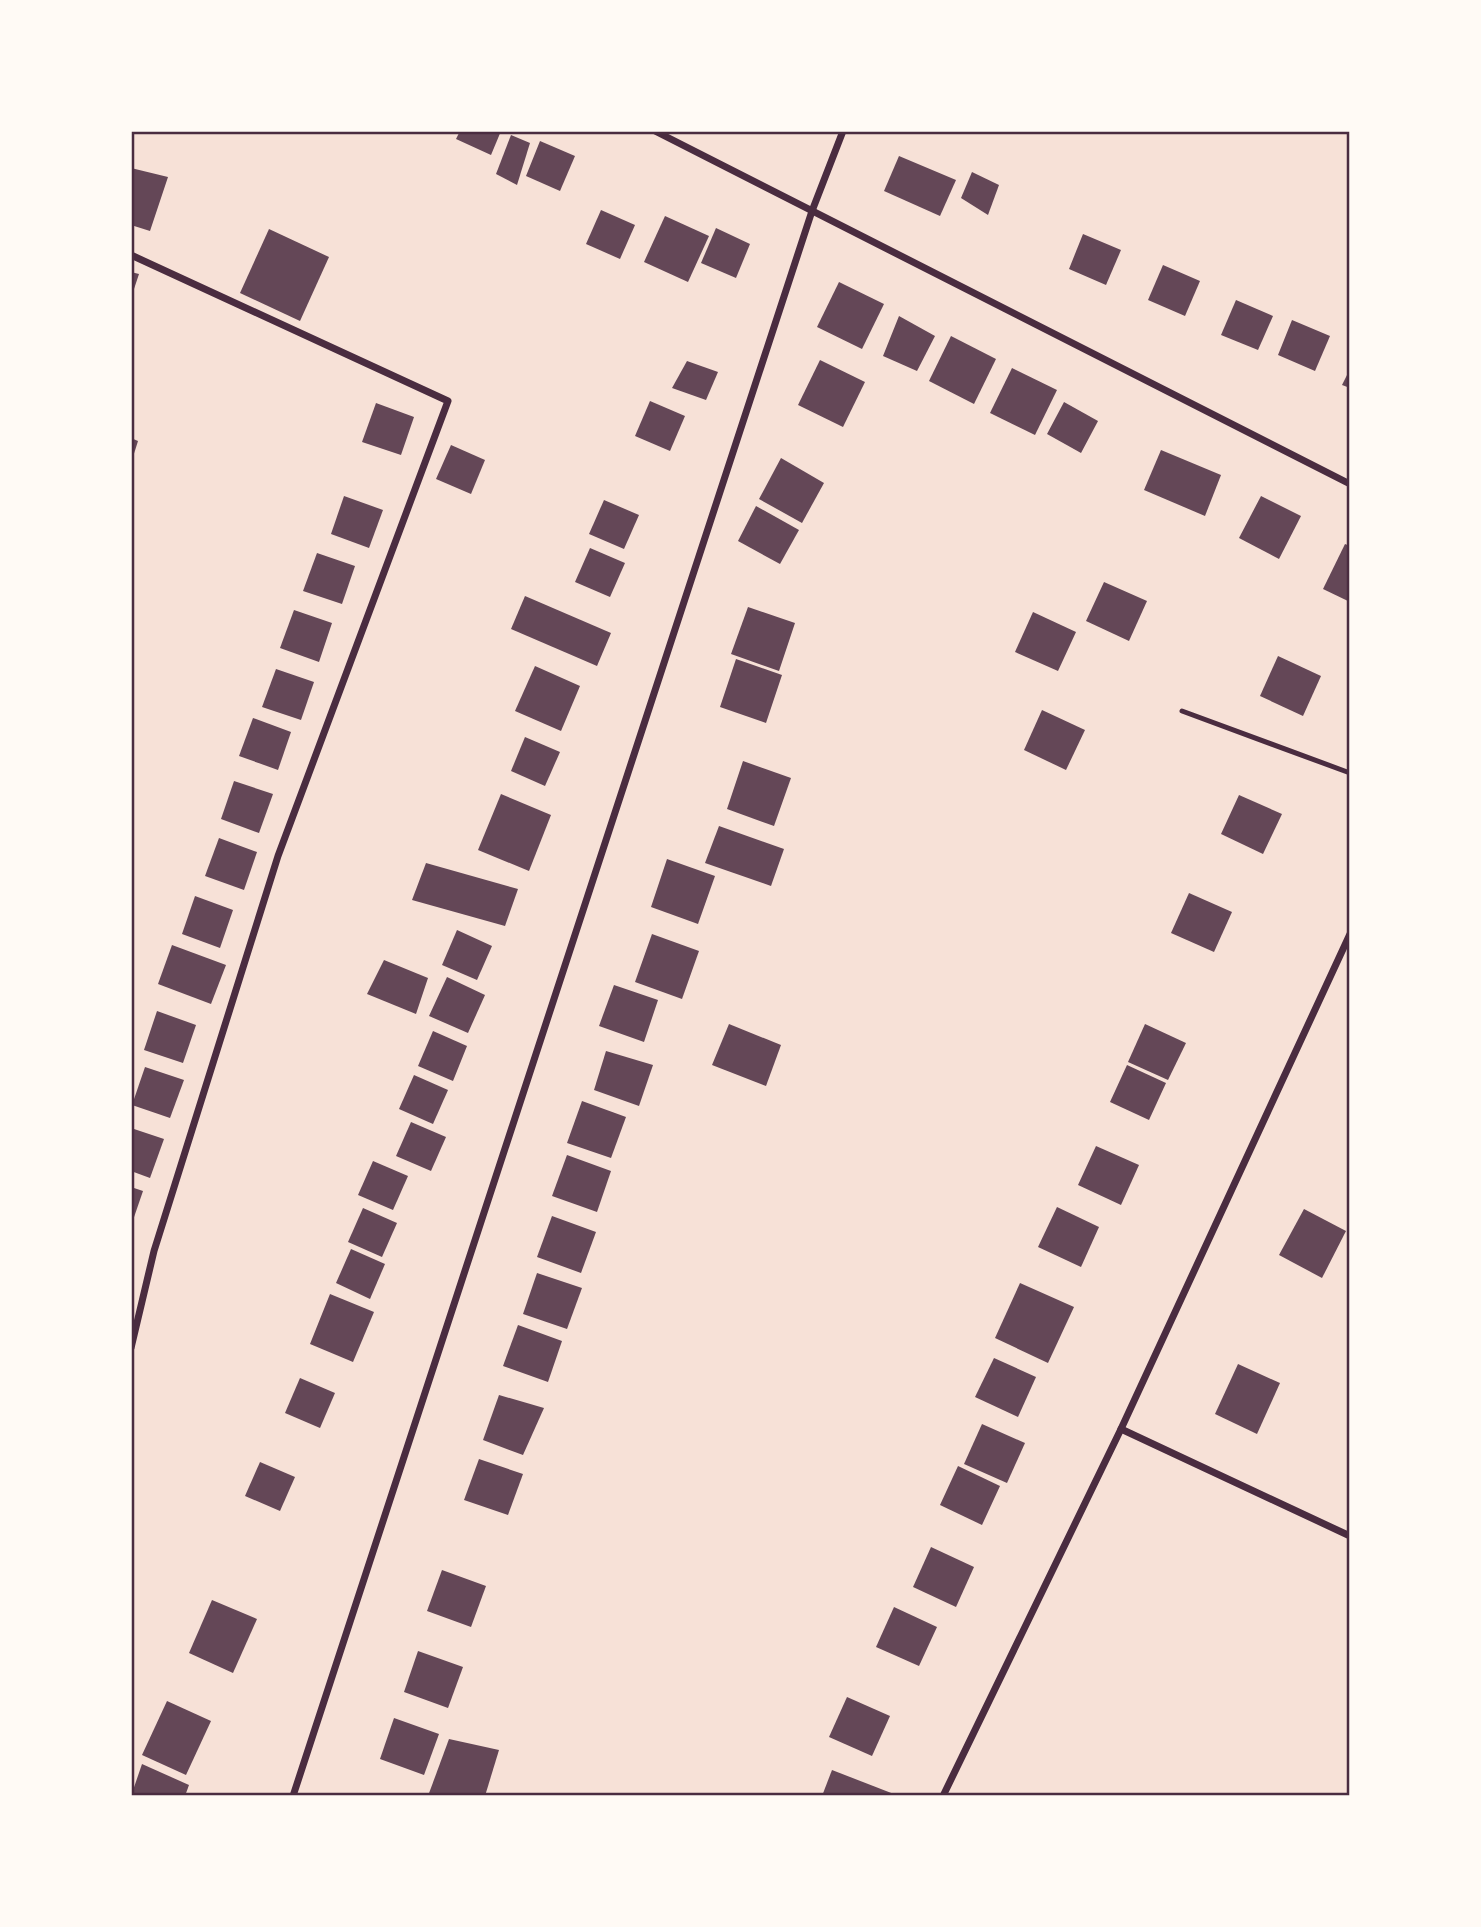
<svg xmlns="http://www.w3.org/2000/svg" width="1481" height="1927" viewBox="0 0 1481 1927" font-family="'IBM Plex Sans',sans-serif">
  <rect width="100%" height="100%" fill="#f7e1d7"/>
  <!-- building -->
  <g fill="#644757">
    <path d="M 460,131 L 501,131 L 491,155 L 456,139 Z"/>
    <path d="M 511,135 L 530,143 L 517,185 L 496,174 Z"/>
    <path d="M 540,141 L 575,156 L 560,191 L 526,176 Z"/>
    <path d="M 899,156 L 956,180 L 940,216 L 884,191 Z"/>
    <path d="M 131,168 L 168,177 L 150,231 L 131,225 Z"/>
    <path d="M 972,172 L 999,185 L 988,215 L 961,198 Z"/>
    <path d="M 601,210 L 635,225 L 620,259 L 586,244 Z"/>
    <path d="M 665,216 L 709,236 L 688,282 L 644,262 Z"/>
    <path d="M 716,228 L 750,244 L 736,278 L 701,263 Z"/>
    <path d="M 269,229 L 329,257 L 300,321 L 240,293 Z"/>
    <path d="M 1083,234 L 1121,250 L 1106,285 L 1069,269 Z"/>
    <path d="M 1163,265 L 1200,281 L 1185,316 L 1148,300 Z"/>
    <path d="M 131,272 L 139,274 L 132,295 L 131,295 Z"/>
    <path d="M 839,282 L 884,304 L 862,349 L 817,327 Z"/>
    <path d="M 1236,300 L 1273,316 L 1258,350 L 1221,335 Z"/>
    <path d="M 899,316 L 935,336 L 917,371 L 883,356 Z"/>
    <path d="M 1292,320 L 1330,336 L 1315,371 L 1278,355 Z"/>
    <path d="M 951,336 L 996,359 L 974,404 L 929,381 Z"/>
    <path d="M 820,360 L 865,382 L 843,427 L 798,405 Z"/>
    <path d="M 687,361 L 718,372 L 706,400 L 672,388 Z"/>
    <path d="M 1012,368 L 1057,390 L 1035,435 L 990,413 Z"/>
    <path d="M 1350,369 L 1350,388 L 1342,385 Z"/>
    <path d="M 650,401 L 685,416 L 670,451 L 635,436 Z"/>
    <path d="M 1064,402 L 1098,421 L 1081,453 L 1047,434 Z"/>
    <path d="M 376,403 L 414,417 L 401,455 L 362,442 Z"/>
    <path d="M 131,438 L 138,441 L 132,460 L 131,460 Z"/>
    <path d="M 451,445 L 485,460 L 471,494 L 436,479 Z"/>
    <path d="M 1161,450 L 1221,475 L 1205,516 L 1144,490 Z"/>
    <path d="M 781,458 L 824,483 L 802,523 L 759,499 Z"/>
    <path d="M 344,496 L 383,510 L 369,548 L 331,534 Z"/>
    <path d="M 1261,496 L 1301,516 L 1279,559 L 1239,538 Z"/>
    <path d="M 604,500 L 639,515 L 624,549 L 589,534 Z"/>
    <path d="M 756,506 L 799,530 L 780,564 L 738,541 Z"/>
    <path d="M 1345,544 L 1350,546 L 1350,602 L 1323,589 Z"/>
    <path d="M 590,548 L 625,563 L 610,597 L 575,582 Z"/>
    <path d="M 317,553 L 355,566 L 342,604 L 303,591 Z"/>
    <path d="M 1104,582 L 1147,601 L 1129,641 L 1086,621 Z"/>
    <path d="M 525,596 L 611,633 L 597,666 L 511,629 Z"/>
    <path d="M 748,607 L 795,623 L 779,671 L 731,654 Z"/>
    <path d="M 294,610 L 332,623 L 319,662 L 280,648 Z"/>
    <path d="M 1033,612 L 1076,632 L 1058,671 L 1015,652 Z"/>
    <path d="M 1278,656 L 1321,676 L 1303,716 L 1260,696 Z"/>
    <path d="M 736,659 L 782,675 L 766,723 L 720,707 Z"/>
    <path d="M 535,666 L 580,686 L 561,731 L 515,711 Z"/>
    <path d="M 276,669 L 314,682 L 301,720 L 262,707 Z"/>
    <path d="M 1042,710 L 1085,730 L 1066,770 L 1024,750 Z"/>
    <path d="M 253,718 L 291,732 L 278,770 L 239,756 Z"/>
    <path d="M 525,737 L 560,752 L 545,786 L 511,771 Z"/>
    <path d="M 743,761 L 791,778 L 774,826 L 727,809 Z"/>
    <path d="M 234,781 L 273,794 L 259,833 L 221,819 Z"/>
    <path d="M 501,794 L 551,815 L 529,871 L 478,850 Z"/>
    <path d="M 1239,795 L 1282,814 L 1263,854 L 1221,834 Z"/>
    <path d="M 719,826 L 784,849 L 771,886 L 705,863 Z"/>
    <path d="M 219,838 L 257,852 L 244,890 L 205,876 Z"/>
    <path d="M 667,859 L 715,876 L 698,924 L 651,907 Z"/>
    <path d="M 426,863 L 518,889 L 505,926 L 412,900 Z"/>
    <path d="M 1189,893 L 1232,912 L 1214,952 L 1171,933 Z"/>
    <path d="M 195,896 L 233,910 L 220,948 L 182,934 Z"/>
    <path d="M 457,930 L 492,946 L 477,980 L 442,965 Z"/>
    <path d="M 652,934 L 699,951 L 682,999 L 635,982 Z"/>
    <path d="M 172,945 L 226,965 L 211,1004 L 158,984 Z"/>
    <path d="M 384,960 L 428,978 L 416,1014 L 367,994 Z"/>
    <path d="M 447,977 L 485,995 L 468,1033 L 429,1016 Z"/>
    <path d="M 614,985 L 658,1000 L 644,1042 L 599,1026 Z"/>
    <path d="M 157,1011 L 196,1025 L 183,1063 L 144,1050 Z"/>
    <path d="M 729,1024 L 781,1045 L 766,1086 L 712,1065 Z"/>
    <path d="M 1145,1024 L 1186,1043 L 1168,1080 L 1128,1062 Z"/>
    <path d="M 433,1031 L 467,1046 L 453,1081 L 418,1066 Z"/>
    <path d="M 606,1051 L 653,1065 L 639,1106 L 594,1090 Z"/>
    <path d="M 1127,1065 L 1166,1083 L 1149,1120 L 1110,1102 Z"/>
    <path d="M 145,1067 L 184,1080 L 170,1118 L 132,1105 Z"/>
    <path d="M 414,1075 L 448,1090 L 433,1124 L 399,1109 Z"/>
    <path d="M 582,1101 L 626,1117 L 611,1158 L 567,1143 Z"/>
    <path d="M 411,1122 L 446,1137 L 431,1171 L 396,1156 Z"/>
    <path d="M 131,1128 L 164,1139 L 150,1178 L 131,1171 Z"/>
    <path d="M 1096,1146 L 1139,1165 L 1121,1205 L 1078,1185 Z"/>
    <path d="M 567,1155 L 611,1171 L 597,1212 L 552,1196 Z"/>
    <path d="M 373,1161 L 408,1176 L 393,1210 L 358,1195 Z"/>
    <path d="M 131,1187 L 143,1191 L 132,1223 L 131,1223 Z"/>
    <path d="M 1057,1207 L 1099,1227 L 1081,1267 L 1038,1247 Z"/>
    <path d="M 363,1208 L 397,1223 L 382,1257 L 348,1242 Z"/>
    <path d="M 1304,1209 L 1346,1231 L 1322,1278 L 1279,1255 Z"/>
    <path d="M 552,1216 L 596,1232 L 581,1273 L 537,1257 Z"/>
    <path d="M 351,1249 L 385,1264 L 370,1299 L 336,1283 Z"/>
    <path d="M 537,1273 L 582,1288 L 567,1329 L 523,1314 Z"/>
    <path d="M 1020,1283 L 1074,1307 L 1048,1363 L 995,1338 Z"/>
    <path d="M 330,1294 L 374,1312 L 353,1362 L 310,1344 Z"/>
    <path d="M 518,1325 L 562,1341 L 548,1382 L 503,1366 Z"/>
    <path d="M 994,1358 L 1036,1377 L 1018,1417 L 975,1397 Z"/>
    <path d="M 1238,1364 L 1280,1383 L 1257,1434 L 1215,1414 Z"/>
    <path d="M 300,1378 L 335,1393 L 320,1428 L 285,1413 Z"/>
    <path d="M 499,1395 L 544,1408 L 523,1455 L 483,1440 Z"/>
    <path d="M 982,1424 L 1025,1443 L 1007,1483 L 964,1464 Z"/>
    <path d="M 479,1459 L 523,1474 L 508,1515 L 464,1500 Z"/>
    <path d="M 260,1462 L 295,1477 L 280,1511 L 245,1496 Z"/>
    <path d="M 958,1466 L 1000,1486 L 982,1525 L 940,1505 Z"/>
    <path d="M 931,1547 L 974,1567 L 956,1607 L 913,1587 Z"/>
    <path d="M 442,1570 L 486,1586 L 471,1627 L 427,1611 Z"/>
    <path d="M 212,1600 L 257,1619 L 233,1673 L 189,1653 Z"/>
    <path d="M 894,1607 L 937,1627 L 919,1666 L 876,1647 Z"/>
    <path d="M 418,1651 L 463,1667 L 448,1708 L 404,1692 Z"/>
    <path d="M 847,1697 L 890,1716 L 872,1756 L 829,1737 Z"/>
    <path d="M 167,1701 L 211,1721 L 186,1775 L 142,1755 Z"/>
    <path d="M 394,1718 L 439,1734 L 424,1775 L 380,1759 Z"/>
    <path d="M 449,1739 L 499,1750 L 485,1796 L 428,1796 Z"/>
    <path d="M 142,1764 L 189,1785 L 185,1796 L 131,1796 Z"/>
    <path d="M 832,1770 L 899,1796 L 822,1796 Z"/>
  </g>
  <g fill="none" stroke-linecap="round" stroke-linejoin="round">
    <!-- service -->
    <path stroke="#4a2c40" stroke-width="5" d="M 1182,711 L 1350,773"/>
    <!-- minor -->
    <g stroke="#4a2c40" stroke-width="7">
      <path d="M 655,131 L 1350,484"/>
      <path d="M 131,255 L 448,401 L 278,856 L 154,1251 L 131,1348"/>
      <path d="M 1121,1429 L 1350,1536"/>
      <path d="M 293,1796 L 812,211 L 843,131"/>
      <path d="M 943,1796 L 1121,1429 L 1350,934"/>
    </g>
  </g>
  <!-- border -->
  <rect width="1481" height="1927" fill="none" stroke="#fffaf5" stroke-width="266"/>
  <rect x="133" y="133" width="1215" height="1661" fill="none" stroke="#4a2c40" stroke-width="2.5"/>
</svg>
